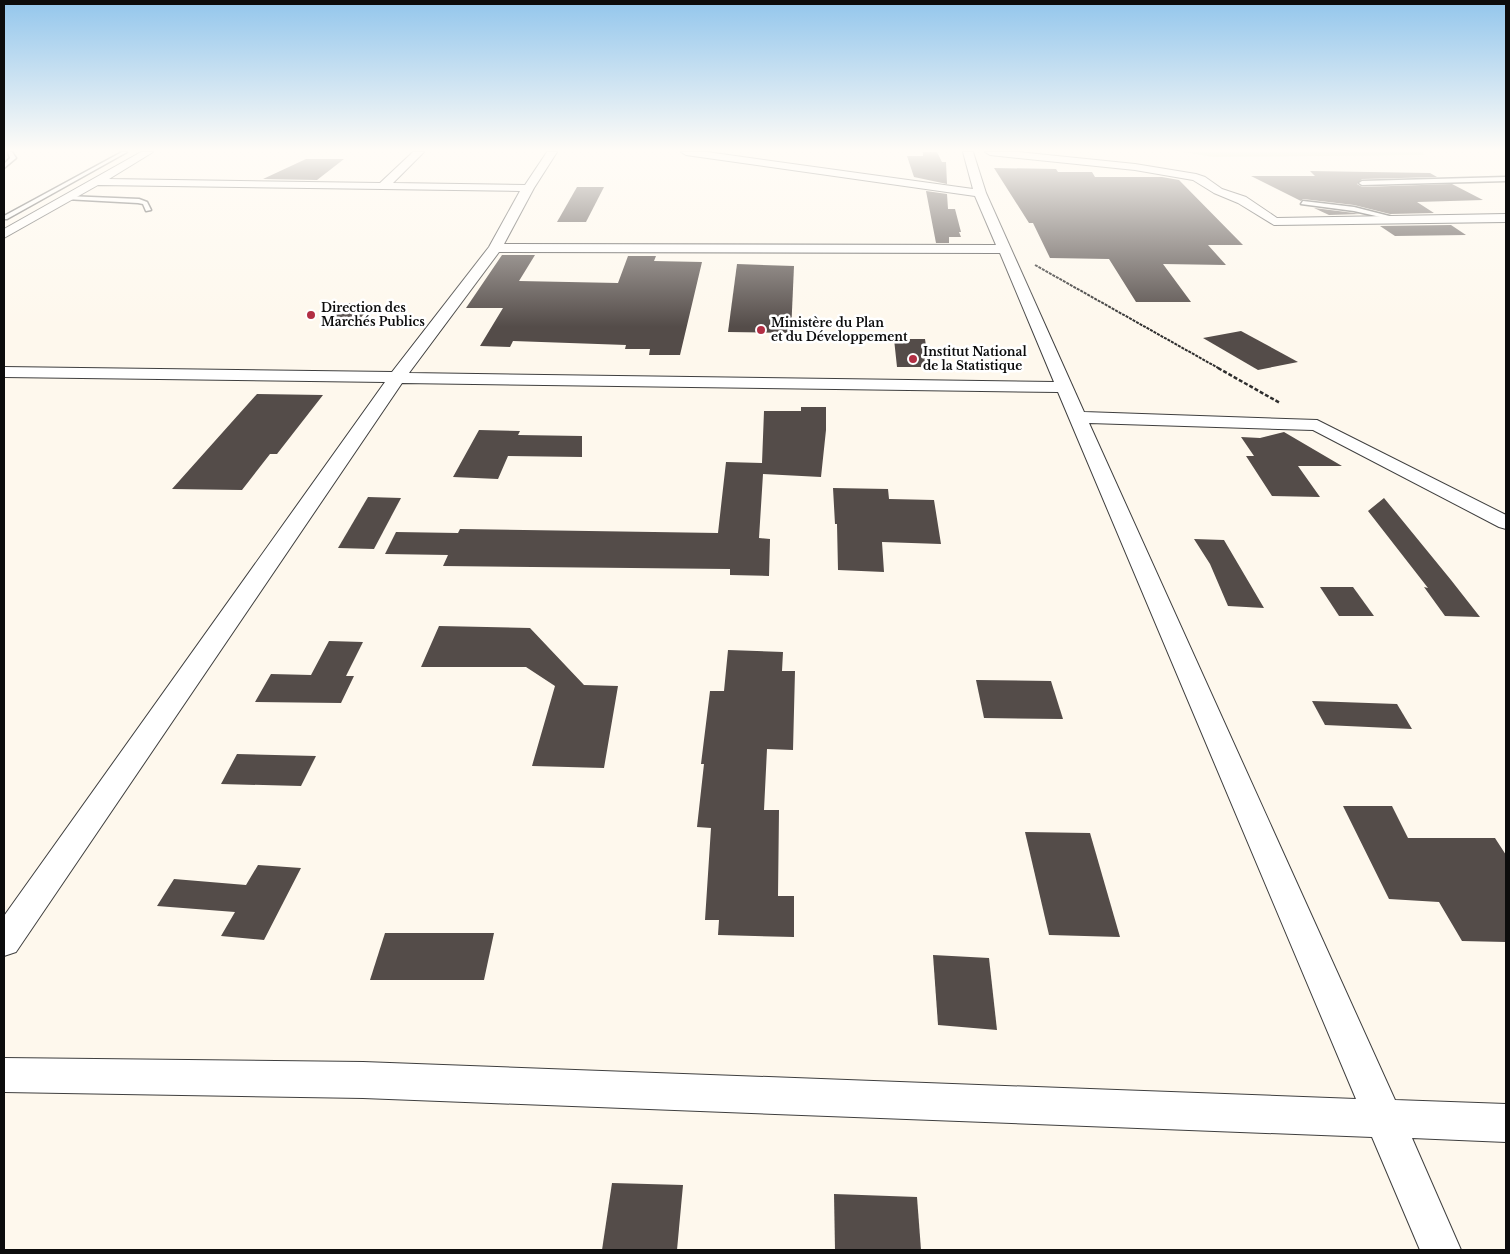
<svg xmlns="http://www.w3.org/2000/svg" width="1510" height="1254" viewBox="0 0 1510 1254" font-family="'Libre Baskerville',serif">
  <rect width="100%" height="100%" fill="#fef8ed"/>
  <!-- green -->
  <path fill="#d5e5b9" d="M 1184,152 L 1422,152 L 1424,155 L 1213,157 Z"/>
  <!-- building -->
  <g fill="#544c49">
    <path d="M 923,152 L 937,152 L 942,162 L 946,162 L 947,184 L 914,177 L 907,156 L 923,156 Z"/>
    <path d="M 306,159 L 344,159 L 317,180 L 263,179 Z"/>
    <path d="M 994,168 L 1056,169 L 1058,172 L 1092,172 L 1095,177 L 1162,177 L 1179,180 L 1243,245 L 1208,245 L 1226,265 L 1163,264 L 1191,302 L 1136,302 L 1109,259 L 1050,258 L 1033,223 L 1029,223 Z"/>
    <path d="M 1310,171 L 1430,173 L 1437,177 L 1362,179 L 1357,184 L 1362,187 L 1452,184 L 1483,200 L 1417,202 L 1434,213 L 1390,214 L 1354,205 L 1303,199 L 1301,201 L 1251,176 L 1315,176 Z"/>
    <path d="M 577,187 L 604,187 L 586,222 L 557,222 Z"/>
    <path d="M 926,191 L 947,194 L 948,209 L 955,209 L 961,232 L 959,232 L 961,237 L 949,237 L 949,243 L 936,243 Z"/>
    <path d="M 1314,208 L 1354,213 L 1360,214 L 1329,215 Z"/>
    <path d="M 1451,225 L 1466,235 L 1395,236 L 1380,226 Z"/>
    <path d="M 502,255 L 535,255 L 519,281 L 618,283 L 628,256 L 656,256 L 654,261 L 702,262 L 680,355 L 649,355 L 650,349 L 625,349 L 626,345 L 513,341 L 510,347 L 480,346 L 503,308 L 466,308 Z"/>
    <path d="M 737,264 L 794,266 L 791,333 L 728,332 Z"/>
    <path d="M 341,303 L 373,303 L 353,327 L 320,327 Z"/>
    <path d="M 1241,331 L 1298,362 L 1258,370 L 1203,338 Z"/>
    <path d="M 894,339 L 925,339 L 928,361 L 926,361 L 927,367 L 897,367 Z"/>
    <path d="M 257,394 L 323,395 L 277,454 L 270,454 L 242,490 L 172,489 Z"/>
    <path d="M 801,407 L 826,407 L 826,430 L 821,477 L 763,474 L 759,538 L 770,539 L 769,576 L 730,575 L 730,569 L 443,566 L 448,555 L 385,554 L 396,532 L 458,533 L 460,529 L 718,533 L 726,462 L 762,463 L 764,411 L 801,411 Z"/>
    <path d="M 479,430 L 520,431 L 518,435 L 582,436 L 582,457 L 508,456 L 498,479 L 453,477 Z"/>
    <path d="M 1284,432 L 1342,466 L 1298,466 L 1320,497 L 1272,496 L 1246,456 L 1254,456 L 1241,437 L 1260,438 Z"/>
    <path d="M 833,488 L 888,489 L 889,499 L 934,500 L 941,544 L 882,542 L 884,572 L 838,570 L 837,524 L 835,524 Z"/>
    <path d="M 368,497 L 401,498 L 374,549 L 338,548 Z"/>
    <path d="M 1384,498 L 1451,580 L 1480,617 L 1445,616 L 1424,587 L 1428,588 L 1368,511 Z"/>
    <path d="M 1194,539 L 1224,540 L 1264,608 L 1228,606 L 1210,564 Z"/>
    <path d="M 1320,587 L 1353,587 L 1374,616 L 1339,616 Z"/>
    <path d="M 439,626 L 530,628 L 584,685 L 618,686 L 604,768 L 532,766 L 555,686 L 526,667 L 421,667 Z"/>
    <path d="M 329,641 L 363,642 L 346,676 L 354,676 L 341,703 L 255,702 L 271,674 L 311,675 Z"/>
    <path d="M 728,650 L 783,652 L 782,671 L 795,671 L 793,750 L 767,749 L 764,810 L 779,810 L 778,896 L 794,896 L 794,937 L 718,935 L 719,920 L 705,920 L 711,828 L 697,827 L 704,764 L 701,764 L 710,691 L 724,691 Z"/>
    <path d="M 976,680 L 1051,681 L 1063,719 L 984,718 Z"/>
    <path d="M 1312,701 L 1397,704 L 1412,729 L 1325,725 Z"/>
    <path d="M 237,754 L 316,756 L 301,786 L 221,784 Z"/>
    <path d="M 1343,806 L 1392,806 L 1408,838 L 1495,838 L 1506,855 L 1506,942 L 1462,941 L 1439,902 L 1389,899 Z"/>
    <path d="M 1025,832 L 1090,833 L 1120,937 L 1049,935 Z"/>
    <path d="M 258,865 L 301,868 L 264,940 L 221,936 L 235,912 L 157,906 L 174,879 L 246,885 Z"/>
    <path d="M 385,933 L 494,933 L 484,980 L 370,980 Z"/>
    <path d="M 933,955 L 989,958 L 997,1030 L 938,1025 Z"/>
    <path d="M 612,1183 L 683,1185 L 677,1250 L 602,1250 Z"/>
    <path d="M 834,1194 L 917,1197 L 921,1250 L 835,1250 Z"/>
  </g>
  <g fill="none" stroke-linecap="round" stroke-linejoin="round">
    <defs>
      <g id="service">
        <path d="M 8,152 L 12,152 L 16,158 L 4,168 L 4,164 L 10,158 Z"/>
        <path d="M 122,152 L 127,152 L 7,219 L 4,219 L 4,216 Z"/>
        <path d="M 1506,177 L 1506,181 L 1362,185 L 1359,183 L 1362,181 Z"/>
        <path d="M 67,196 L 139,199 L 147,202 L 151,210 L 146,211 L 143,204 L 138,203 L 65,199 Z"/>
        <path d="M 1303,201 L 1354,207 L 1401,219 L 1398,221 L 1354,211 L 1301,204 Z"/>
      </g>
      <g id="minor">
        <path d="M 141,152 L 153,152 L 109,179 L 380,183 L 413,152 L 424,152 L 393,183 L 525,185 L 547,152 L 557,152 L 534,188 L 504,244 L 996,245 L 975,196 L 686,155 L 681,152 L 707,152 L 973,189 L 963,152 L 973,152 L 986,193 L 1084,412 L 1317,420 L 1506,515 L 1506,529 L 1499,527 L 1313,430 L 1089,423 L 1395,1100 L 1506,1104 L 1506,1142 L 1412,1138 L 1461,1250 L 1420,1250 L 1372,1137 L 363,1098 L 4,1092 L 4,1058 L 363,1062 L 1356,1099 L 1058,392 L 402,383 L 16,952 L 4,956 L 4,916 L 385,382 L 4,377 L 4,367 L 392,372 L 489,247 L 520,191 L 98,185 L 4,238 L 4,229 ZM 499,252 L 1000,253 L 1054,382 L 409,373 Z"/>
        <path d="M 985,152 L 1018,152 L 1135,164 L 1196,174 L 1205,177 L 1222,189 L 1246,197 L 1277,218 L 1506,214 L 1506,222 L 1274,225 L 1238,203 L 1214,193 L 1193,180 L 1135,170 L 990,155 Z"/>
      </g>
    </defs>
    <!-- service casing -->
    <use href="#service" stroke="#3f3f3f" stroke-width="3"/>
    <!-- minor casing -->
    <use href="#minor" stroke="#3f3f3f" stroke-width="2"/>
    <!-- path-far1 -->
    <path stroke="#2e2e2e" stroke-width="2" stroke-dasharray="3 1" stroke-linecap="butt" d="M 1035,265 L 1220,369"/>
    <!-- path -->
    <path stroke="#2e2e2e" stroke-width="2.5" stroke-dasharray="4 2" stroke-linecap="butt" d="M 1218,368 L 1280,403"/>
    <!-- service -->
    <use href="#service" fill="#fff" fill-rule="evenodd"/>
    <!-- minor -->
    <use href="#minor" fill="#fff" fill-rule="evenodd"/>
  </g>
  <!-- sky -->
  <linearGradient id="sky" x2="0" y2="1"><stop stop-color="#93c6ec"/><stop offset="0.46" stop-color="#fffcf7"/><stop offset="1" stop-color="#fffcf7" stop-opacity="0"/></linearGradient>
  <rect width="1510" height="327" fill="url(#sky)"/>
  <!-- markers -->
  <g fill="#b22f44" stroke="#fff" stroke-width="2">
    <circle cx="311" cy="315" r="5"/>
    <circle cx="761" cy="330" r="5"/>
    <circle cx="913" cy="359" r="5"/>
  </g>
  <g text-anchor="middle" stroke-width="5" stroke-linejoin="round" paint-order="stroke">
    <!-- far-poi labels -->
    <g font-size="12" font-weight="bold" fill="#0c0c0c" stroke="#fff" text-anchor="start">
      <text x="321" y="312">Direction des<tspan x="321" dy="14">Marchés Publics</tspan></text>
      <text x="771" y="327">Ministère du Plan<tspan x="771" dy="14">et du Développement</tspan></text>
      <text x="923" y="356">Institut National<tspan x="923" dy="14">de la Statistique</tspan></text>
    </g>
  </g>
  <!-- border -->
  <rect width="1510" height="1254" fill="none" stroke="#0c0c0c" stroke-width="10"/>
</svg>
